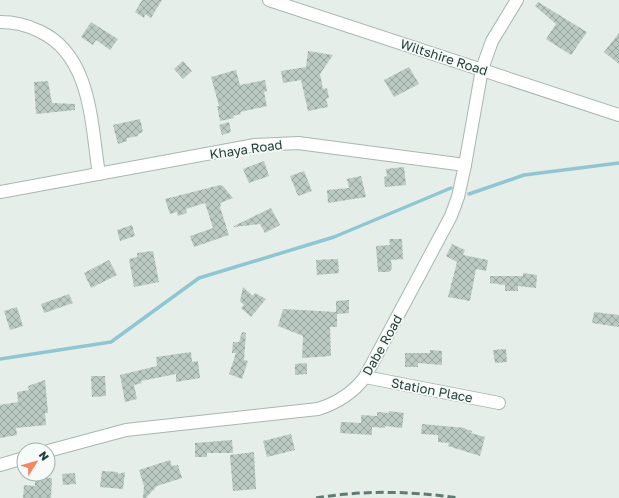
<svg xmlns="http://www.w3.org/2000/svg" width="619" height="498" viewBox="0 0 619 498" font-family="'Golos Text',sans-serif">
  <defs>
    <pattern id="building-cross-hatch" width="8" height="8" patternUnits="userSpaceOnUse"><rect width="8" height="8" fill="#bbc9c3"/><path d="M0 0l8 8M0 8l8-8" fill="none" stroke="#98a59f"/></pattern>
  </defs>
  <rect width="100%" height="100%" fill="#e6eeea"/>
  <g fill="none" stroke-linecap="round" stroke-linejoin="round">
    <!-- stream -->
    <g stroke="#90c6d1" stroke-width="3.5">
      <path d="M 469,194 L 524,175 L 619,163"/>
      <path d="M 0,359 L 111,342 L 199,278 L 334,237 L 451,188"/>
    </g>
  </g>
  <!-- building -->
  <g fill="url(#building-cross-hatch)">
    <path d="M 142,0 L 162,0 L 151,18 L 145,14 L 144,18 L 135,12 Z"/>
    <path d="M 538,2 L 587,32 L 571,55 L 546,39 L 556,24 L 535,6 Z"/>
    <path d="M 91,22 L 118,39 L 110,50 L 96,40 L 93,45 L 81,37 Z"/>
    <path d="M 619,33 L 619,64 L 604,52 Z"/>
    <path d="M 308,51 L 333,55 L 320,74 L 323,89 L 327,88 L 329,98 L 326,99 L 328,107 L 308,111 L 301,80 L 283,83 L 281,71 L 306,67 Z"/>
    <path d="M 183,61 L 192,71 L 183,79 L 174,69 Z"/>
    <path d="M 409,67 L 419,84 L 394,97 L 384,80 Z"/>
    <path d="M 236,70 L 240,85 L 265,80 L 267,91 L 264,92 L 267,106 L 240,112 L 241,114 L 233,116 L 234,118 L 220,121 L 217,106 L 219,106 L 211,77 Z"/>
    <path d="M 48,81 L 52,103 L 75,104 L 75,110 L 36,114 L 34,82 Z"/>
    <path d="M 140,119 L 143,132 L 138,134 L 138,136 L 127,138 L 127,141 L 118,144 L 113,125 Z"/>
    <path d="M 229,122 L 231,132 L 222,135 L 219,125 Z"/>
    <path d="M 264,161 L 269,176 L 249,183 L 243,169 Z"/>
    <path d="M 404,167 L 406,185 L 385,187 L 384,177 L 387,176 L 386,169 Z"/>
    <path d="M 304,171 L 312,191 L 298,196 L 290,176 Z"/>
    <path d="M 361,176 L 366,197 L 328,203 L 327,190 L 349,188 L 347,179 Z"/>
    <path d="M 220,185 L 223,186 L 233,198 L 220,203 L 221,206 L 220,207 L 229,235 L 194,247 L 190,236 L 213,228 L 205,203 L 186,209 L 187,213 L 178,216 L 177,212 L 170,214 L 165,199 Z"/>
    <path d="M 271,208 L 280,225 L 265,233 L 260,224 L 234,227 L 234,226 Z"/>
    <path d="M 132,225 L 135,236 L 120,241 L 117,230 Z"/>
    <path d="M 389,239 L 402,239 L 403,259 L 391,260 L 392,269 L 389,272 L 378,272 L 376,246 L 390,245 Z"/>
    <path d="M 452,244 L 465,250 L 463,255 L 488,260 L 486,271 L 476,269 L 470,301 L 448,297 L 457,262 L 446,256 Z"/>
    <path d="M 153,251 L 159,282 L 134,287 L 129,259 L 137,257 L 137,253 Z"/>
    <path d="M 338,259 L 339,273 L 317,275 L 316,260 Z"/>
    <path d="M 109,260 L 117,275 L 91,288 L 84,273 Z"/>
    <path d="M 523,273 L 537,275 L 536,288 L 518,286 L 518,291 L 505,291 L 505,285 L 490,283 L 490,276 L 523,276 Z"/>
    <path d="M 243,287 L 253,296 L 255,293 L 266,299 L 251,317 L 241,308 L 244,305 L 240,301 Z"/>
    <path d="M 69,294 L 73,303 L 44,313 L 41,304 Z"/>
    <path d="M 349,300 L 349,313 L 337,314 L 337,327 L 330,327 L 331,356 L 302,358 L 303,336 L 278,326 L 283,309 L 336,312 L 336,301 Z"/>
    <path d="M 17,307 L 23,326 L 10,330 L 4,311 Z"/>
    <path d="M 594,312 L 619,315 L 619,327 L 592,323 Z"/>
    <path d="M 242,332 L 246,333 L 244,360 L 248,361 L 242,379 L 229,374 L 236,353 L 232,353 L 233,342 L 239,342 Z"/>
    <path d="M 506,349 L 507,362 L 495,363 L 493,350 Z"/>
    <path d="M 430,350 L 442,351 L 442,365 L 418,363 L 418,367 L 405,367 L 405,353 L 430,353 Z"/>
    <path d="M 191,352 L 192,362 L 198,361 L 200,378 L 176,382 L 176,374 L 141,381 L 142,383 L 134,385 L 137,399 L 125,402 L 120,375 L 157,366 L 156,357 Z"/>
    <path d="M 307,363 L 307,374 L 295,375 L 295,364 Z"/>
    <path d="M 91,376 L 105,376 L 106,396 L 92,397 Z"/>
    <path d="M 45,380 L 48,413 L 45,413 L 46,425 L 16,428 L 17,435 L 0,438 L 0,405 L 18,402 L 17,392 L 29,390 L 28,386 Z"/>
    <path d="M 389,411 L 404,413 L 402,428 L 385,426 L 385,428 L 372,427 L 372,435 L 340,433 L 341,422 L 361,423 L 361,415 L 377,416 L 377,412 L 389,413 Z"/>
    <path d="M 422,424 L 465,428 L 465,429 L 472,431 L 471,433 L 485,437 L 480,456 L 448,446 L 449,443 L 438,442 L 438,435 L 421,434 Z"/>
    <path d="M 291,434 L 295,450 L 267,457 L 263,441 Z"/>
    <path d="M 232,440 L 233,453 L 207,453 L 207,457 L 195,457 L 195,443 Z"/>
    <path d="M 254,452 L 256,489 L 233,491 L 230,455 Z"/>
    <path d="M 170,460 L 172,466 L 178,465 L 182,478 L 157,486 L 146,498 L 143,498 L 144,486 L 139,470 Z"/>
    <path d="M 102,471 L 118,472 L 118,474 L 125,472 L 123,489 L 100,487 Z"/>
    <path d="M 75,473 L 76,484 L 63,485 L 62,474 Z"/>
    <path d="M 35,477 L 52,478 L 51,498 L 23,498 L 24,485 L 35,486 Z"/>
  </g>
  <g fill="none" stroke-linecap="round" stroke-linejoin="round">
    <defs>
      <g id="minor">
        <path d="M 269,0 L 619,115"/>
        <path d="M 0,22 C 13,22 27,25 39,31 C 92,55 91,125 99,174"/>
        <path d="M 0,192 L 255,145 L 298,143 L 465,165"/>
        <path d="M 365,377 L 499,403"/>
        <path d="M 48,451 L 126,430 L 318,409 C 337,403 353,393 365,377 L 451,216 L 458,197 L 465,165 L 482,69 L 492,41 L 517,0"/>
        <path d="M 0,465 L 24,458"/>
      </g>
    </defs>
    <!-- minor casing -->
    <use href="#minor" stroke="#a8b6b1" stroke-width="14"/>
    <!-- minor -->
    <use href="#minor" stroke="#fff" stroke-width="12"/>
    <!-- rail -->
    <path stroke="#5f7b74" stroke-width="3" stroke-dasharray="8 4" stroke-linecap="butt" d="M 316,498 C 364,490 411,491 459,498"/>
  </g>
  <g text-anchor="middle" stroke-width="3.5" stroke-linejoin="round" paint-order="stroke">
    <!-- street labels -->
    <g font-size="13" fill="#254039" stroke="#f6faf8">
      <text transform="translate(444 57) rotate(18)" y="5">Wiltshire Road</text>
      <text transform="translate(246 149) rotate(-8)" y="5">Khaya Road</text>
      <text transform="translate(382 345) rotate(-61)" y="5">Dabe Road</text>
      <text transform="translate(432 390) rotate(11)" y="5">Station Place</text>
    </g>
  </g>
  <!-- north arrow -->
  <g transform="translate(36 462) rotate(53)"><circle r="19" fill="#f6faf8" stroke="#a2b0ac"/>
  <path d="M0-3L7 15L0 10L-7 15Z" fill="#ef8863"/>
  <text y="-6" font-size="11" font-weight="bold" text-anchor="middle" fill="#254039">N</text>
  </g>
</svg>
